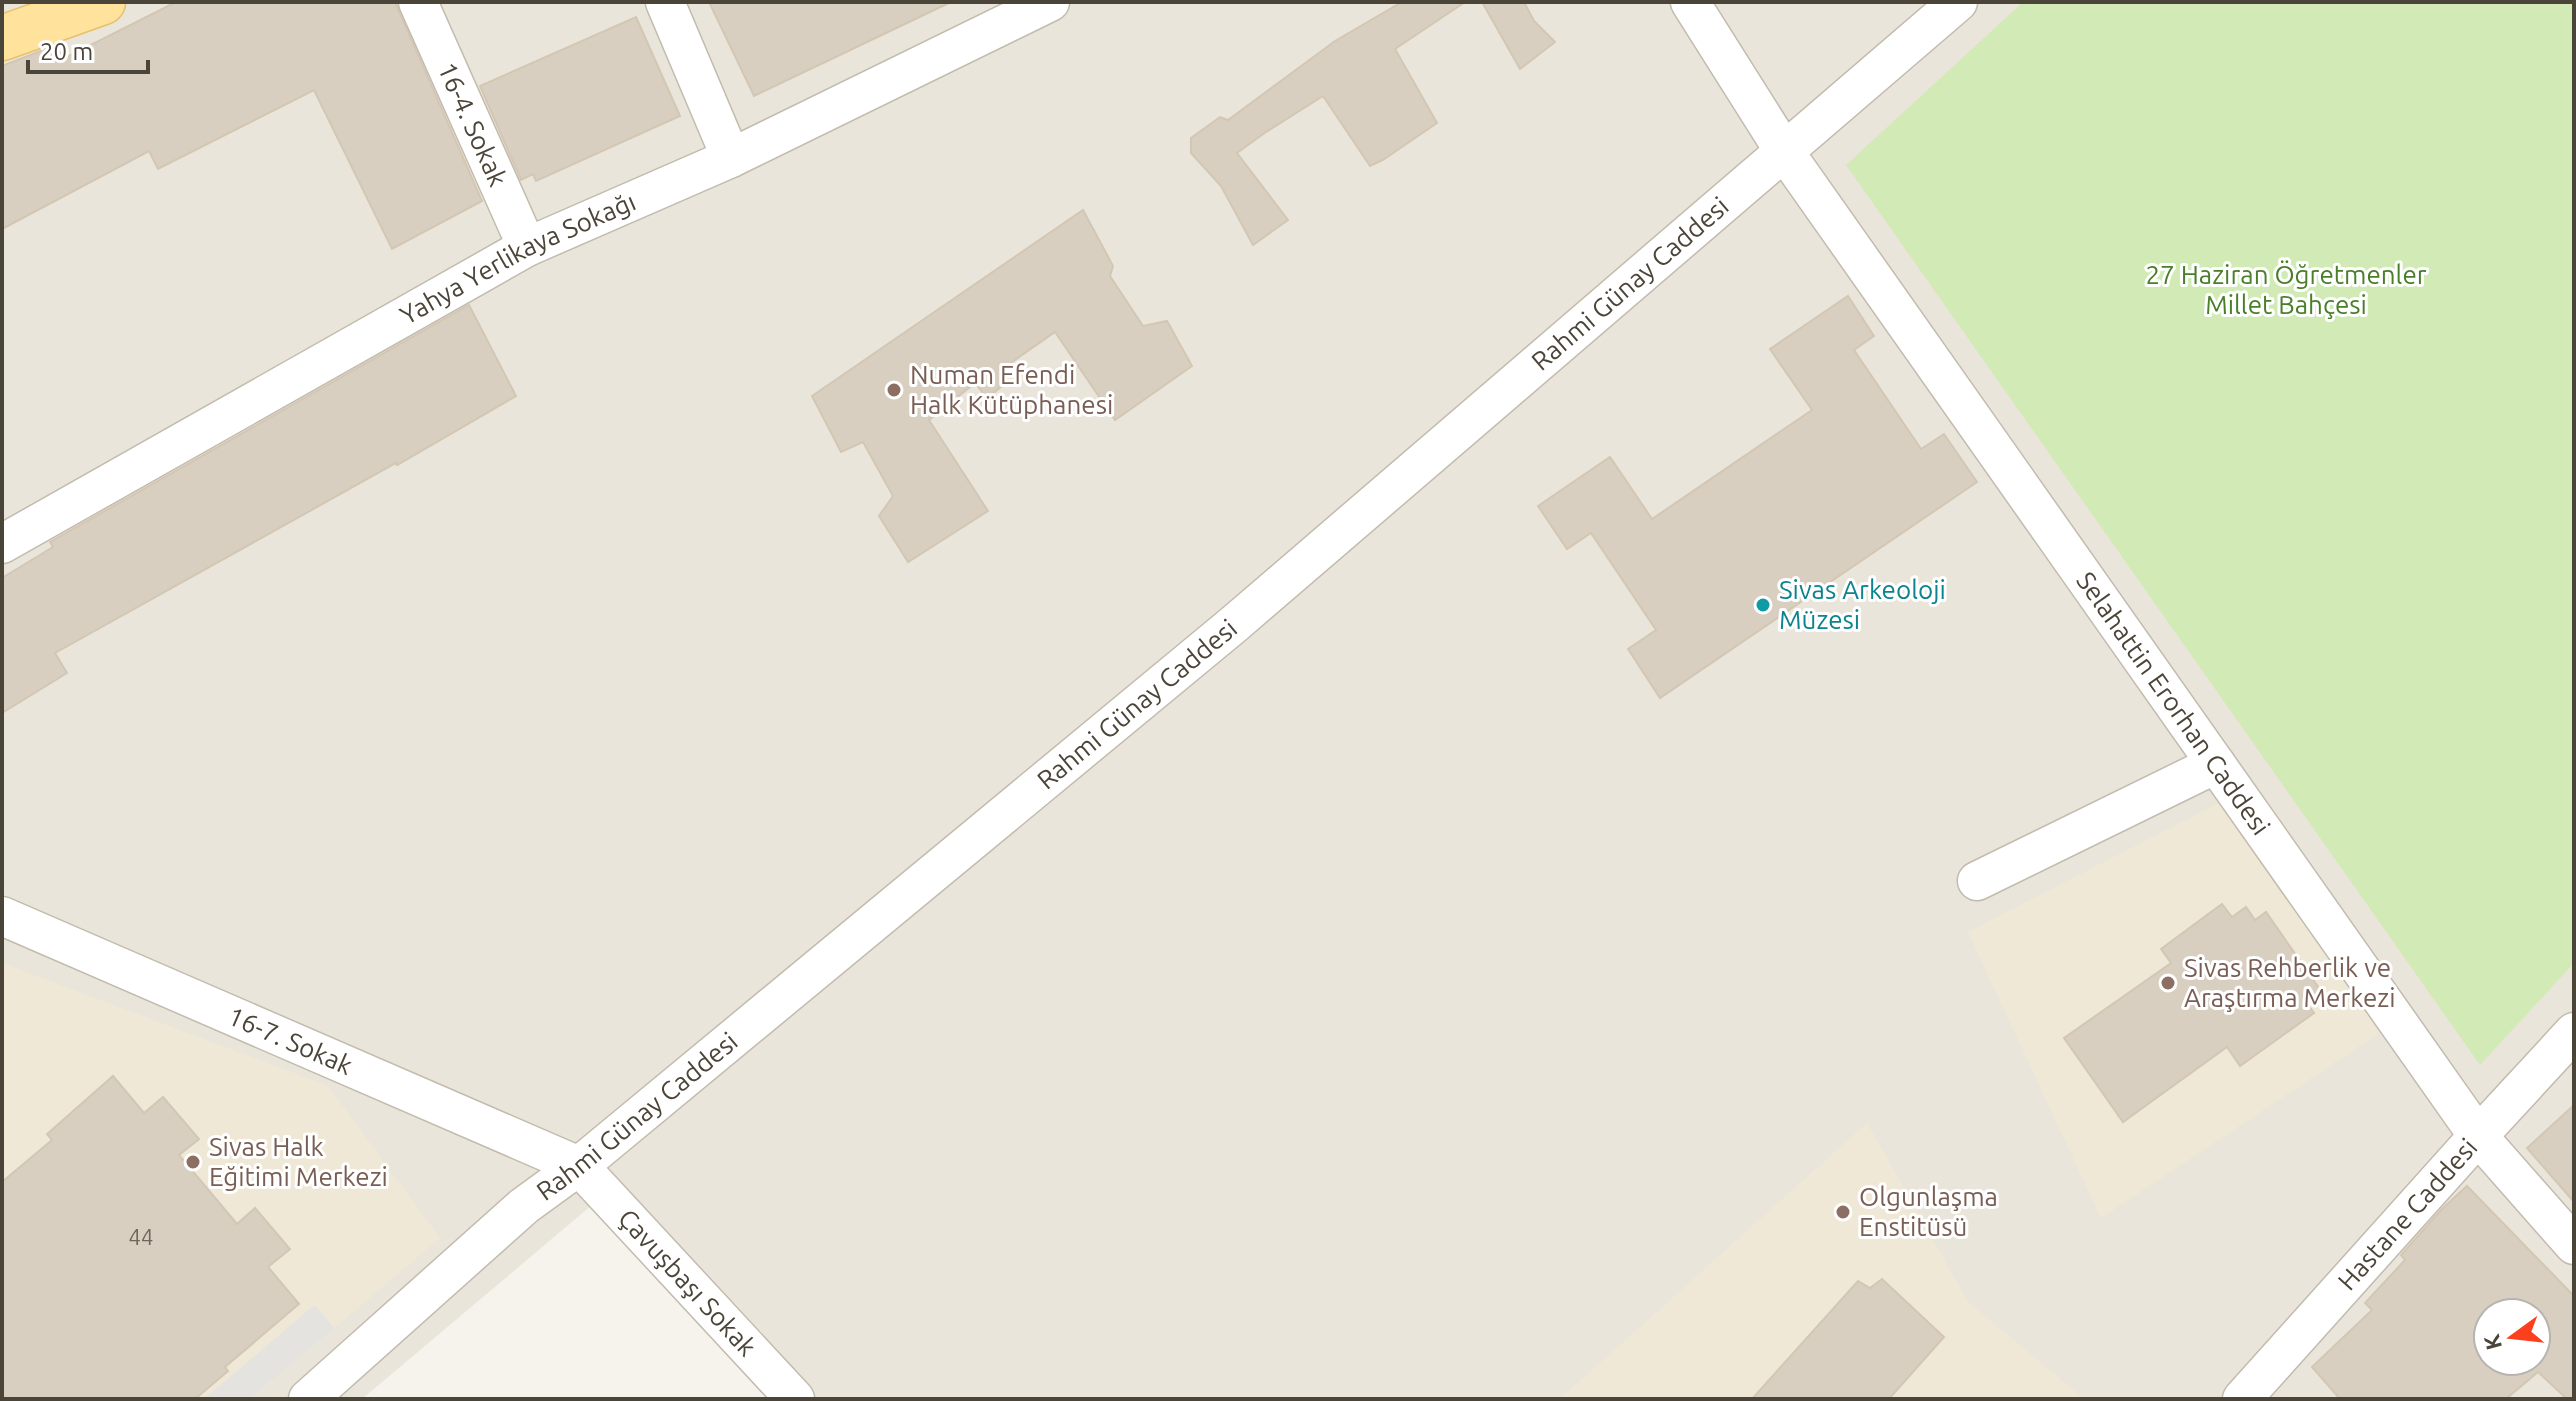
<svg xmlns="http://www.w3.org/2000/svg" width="2576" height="1401" viewBox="0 0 2576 1401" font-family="Ubuntu,sans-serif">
  <rect width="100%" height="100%" fill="#f6f3ec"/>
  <!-- residential -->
  <path fill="#eae5da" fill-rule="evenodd" d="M 2,2 L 2574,2 L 2574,1399 L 805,1399 L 611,1189 L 362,1399 L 2,1399 ZM 2488,1313 L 2536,1313 L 2536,1361 L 2488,1361 Z"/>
  <!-- education -->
  <g fill="#efe8d6">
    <path d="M 2223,801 L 2379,1033 L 2101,1218 L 1968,932 Z"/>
    <path d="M 2,963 L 328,1086 L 440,1238 L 334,1328 L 314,1305 L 204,1399 L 2,1399 Z"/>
    <path d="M 1867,1123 L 1968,1302 L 2084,1399 L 1560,1399 Z"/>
  </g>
  <!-- green -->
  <path fill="#d2eab5" d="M 2023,2 L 2574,2 L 2574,963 L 2480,1065 L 1846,165 Z"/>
  <!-- parking -->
  <path fill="#e5e3e0" d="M 315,1305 L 334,1328 L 249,1399 L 204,1399 Z"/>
  <!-- building -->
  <g fill="#d8cfc1" stroke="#d3c7b4" stroke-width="2" fill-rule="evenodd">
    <path d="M 176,2 L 395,2 L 482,201 L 392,249 L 314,90 L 158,169 L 149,151 L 2,229 L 2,66 L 56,45 L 63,59 Z"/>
    <path d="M 709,2 L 951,2 L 754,96 Z"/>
    <path d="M 1402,2 L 1465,2 L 1395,49 L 1437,123 L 1383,160 L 1370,166 L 1323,96 L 1266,132 L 1237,153 L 1288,220 L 1253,245 L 1221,186 L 1191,153 L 1191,138 L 1220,117 L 1228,120 L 1335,41 Z"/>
    <path d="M 1482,2 L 1524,2 L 1534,21 L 1555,42 L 1520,69 Z"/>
    <path d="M 636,17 L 680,116 L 536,181 L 533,174 L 521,180 L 480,86 Z"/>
    <path d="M 1083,210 L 1113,266 L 1110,276 L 1143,326 L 1167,321 L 1192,366 L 1115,420 L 1055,332 L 1005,367 L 1007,382 L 987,398 L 975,383 L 929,420 L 988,511 L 908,562 L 879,516 L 893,496 L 863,442 L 841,452 L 812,396 Z"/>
    <path d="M 1848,296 L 1874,336 L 1854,350 L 1921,449 L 1944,434 L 1977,482 L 1660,698 L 1628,649 L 1656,630 L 1591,533 L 1567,549 L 1538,506 L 1610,457 L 1652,519 L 1812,410 L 1770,349 Z"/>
    <path d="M 469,305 L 516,396 L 397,465 L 396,463 L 55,653 L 67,673 L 2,713 L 2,578 L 53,547 L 50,542 Z"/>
    <path d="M 2222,904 L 2232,917 L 2246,907 L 2255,920 L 2266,912 L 2321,991 L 2306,1002 L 2314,1013 L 2240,1066 L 2227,1047 L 2123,1122 L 2064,1038 L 2171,963 L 2161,949 Z"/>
    <path d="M 113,1076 L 144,1113 L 163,1097 L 199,1139 L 179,1155 L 237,1224 L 255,1208 L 290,1249 L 268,1267 L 299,1304 L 225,1367 L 228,1371 L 195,1399 L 2,1399 L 2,1182 L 52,1140 L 47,1134 Z"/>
    <path d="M 2574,1105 L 2574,1202 L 2527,1148 Z"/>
    <path d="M 2467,1186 L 2574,1296 L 2574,1399 L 2567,1399 L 2538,1372 L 2506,1399 L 2340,1399 L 2312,1367 L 2372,1310 L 2365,1303 L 2405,1260 L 2401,1255 L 2442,1209 ZM 2488,1313 L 2536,1313 L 2536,1361 L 2488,1361 Z"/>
    <path d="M 1882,1279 L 1944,1337 L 1889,1399 L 1752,1399 L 1858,1281 L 1870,1288 Z"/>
  </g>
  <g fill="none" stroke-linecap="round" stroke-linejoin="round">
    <defs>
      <g id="street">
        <path id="s1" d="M 418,2 L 527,247"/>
        <path d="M 665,2 L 731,158"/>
        <path id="s2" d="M 1690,2 L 1784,151 L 2478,1136 L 2574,1245"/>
        <path id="s3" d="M 2,544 L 527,247 L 731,158 L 1050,2"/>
        <path d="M 1977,881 L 2216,764"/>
        <path id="s4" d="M 2,916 L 579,1166 L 795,1399"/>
        <path id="s5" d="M 308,1399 L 524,1206 L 579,1166 L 1233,625 L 1958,2"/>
        <path id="s6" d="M 2242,1399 L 2478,1136 L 2574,1032"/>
      </g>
      <path id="primary" d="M 2,38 L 103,2"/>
    </defs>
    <!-- street casing -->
    <use href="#street" stroke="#c2bbae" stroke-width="41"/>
    <!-- primary casing -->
    <use href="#primary" stroke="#e6c16a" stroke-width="47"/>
    <!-- street -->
    <use href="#street" stroke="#fff" stroke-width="38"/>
    <!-- primary -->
    <use href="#primary" stroke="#ffe39c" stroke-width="44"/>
  </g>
  <!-- markers -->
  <g fill="#8d6e63" stroke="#fff" stroke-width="3">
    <circle cx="894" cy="390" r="8"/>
    <circle cx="2168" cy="983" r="8"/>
    <circle cx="193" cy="1162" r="8"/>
    <circle cx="1843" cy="1212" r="8"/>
  </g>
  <circle fill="#0f9aa8" stroke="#fff" stroke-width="3" cx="1763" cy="605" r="8"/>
  <g text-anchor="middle" stroke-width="6" stroke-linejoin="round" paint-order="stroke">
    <!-- number labels -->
    <g font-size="22" fill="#6e675b">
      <text x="141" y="1245">44</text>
    </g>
    <!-- street labels -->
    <g font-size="26" fill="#4b4439" stroke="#fff">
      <text dy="9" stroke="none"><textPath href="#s1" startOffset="134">16-4. Sokak</textPath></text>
      <text dy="9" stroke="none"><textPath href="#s3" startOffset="590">Yahya Yerlikaya Sokağı</textPath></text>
      <text dy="9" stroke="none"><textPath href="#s5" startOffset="1730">Rahmi Günay Caddesi</textPath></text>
      <text dy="9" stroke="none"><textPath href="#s2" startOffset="852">Selahattin Erorhan Caddesi</textPath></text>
      <text dy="9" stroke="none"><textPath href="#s5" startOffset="1082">Rahmi Günay Caddesi</textPath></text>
      <text dy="9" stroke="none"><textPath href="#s4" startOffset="314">16-7. Sokak</textPath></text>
      <text dy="9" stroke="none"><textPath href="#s5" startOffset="434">Rahmi Günay Caddesi</textPath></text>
      <text dy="9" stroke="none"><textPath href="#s6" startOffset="248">Hastane Caddesi</textPath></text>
      <text dy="9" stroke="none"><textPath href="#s4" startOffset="788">Çavuşbaşı Sokak</textPath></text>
    </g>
    <!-- park labels -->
    <g font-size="26" fill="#4a7f2a" stroke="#fff">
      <text x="2286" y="284">27 Haziran Öğretmenler<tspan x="2286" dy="30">Millet Bahçesi</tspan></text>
    </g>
    <!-- education labels -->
    <g font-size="26" fill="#785e54" stroke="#fff" text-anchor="start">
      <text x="910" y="384">Numan Efendi<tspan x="910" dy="30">Halk Kütüphanesi</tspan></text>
      <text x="2184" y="977">Sivas Rehberlik ve<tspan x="2184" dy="30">Araştırma Merkezi</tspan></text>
      <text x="209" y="1156">Sivas Halk<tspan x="209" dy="30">Eğitimi Merkezi</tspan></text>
      <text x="1859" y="1206">Olgunlaşma<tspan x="1859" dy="30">Enstitüsü</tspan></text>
    </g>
    <!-- culture labels -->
    <g font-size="26" fill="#0d838f" stroke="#fff" text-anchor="start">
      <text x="1779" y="599">Sivas Arkeoloji<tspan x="1779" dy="30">Müzesi</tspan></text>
    </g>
  </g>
  <!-- border -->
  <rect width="2576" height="1401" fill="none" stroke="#4b4439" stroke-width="8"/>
  <!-- north arrow -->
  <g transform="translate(2512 1337) rotate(255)"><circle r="38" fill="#ffffff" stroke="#b7b4b0" stroke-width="2"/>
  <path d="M0-6L14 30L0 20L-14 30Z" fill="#fc3f1d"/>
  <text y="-12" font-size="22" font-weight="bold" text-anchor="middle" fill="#4b4439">K</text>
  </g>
  <!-- scale -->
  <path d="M28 60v12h120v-12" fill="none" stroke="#4b4439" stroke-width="4"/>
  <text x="40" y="60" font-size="24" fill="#4b4439" stroke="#ffffff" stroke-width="6" paint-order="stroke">20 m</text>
</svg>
